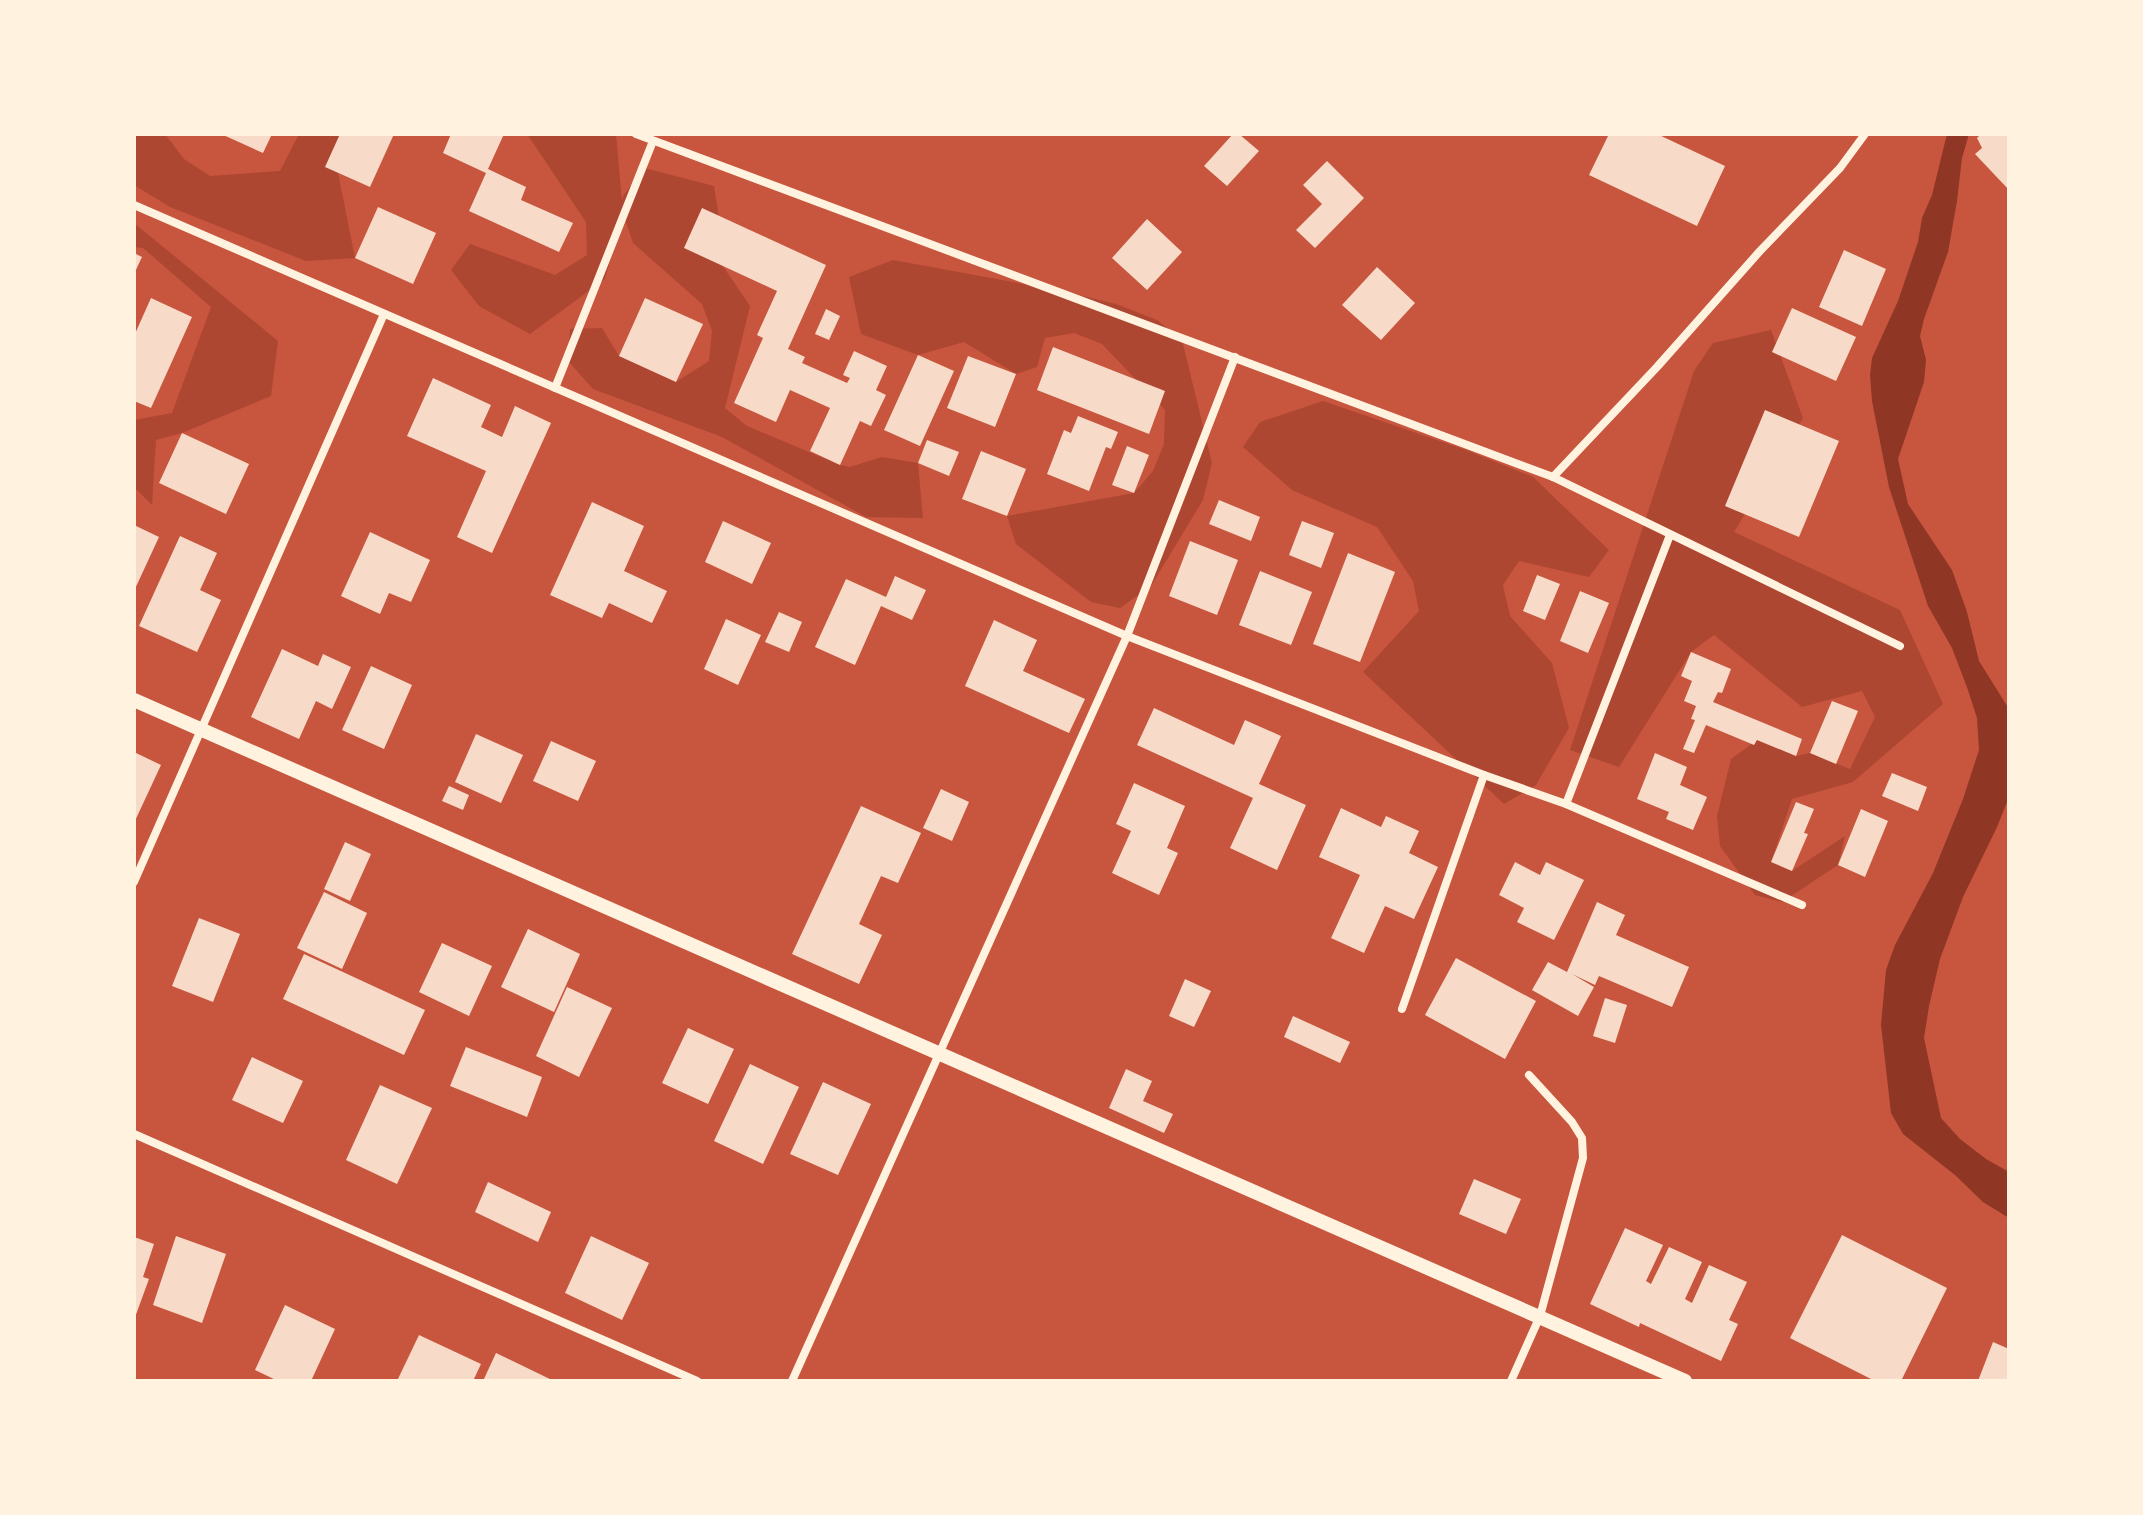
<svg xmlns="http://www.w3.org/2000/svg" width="2143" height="1515" viewBox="0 0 2143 1515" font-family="'Open Sans',sans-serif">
  <rect width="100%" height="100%" fill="#c8553d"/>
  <!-- green -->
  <g fill="#ae4732">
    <path d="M 134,134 L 165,134 L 184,159 L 210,176 L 280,171 L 299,134 L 343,134 L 335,158 L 355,258 L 306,261 L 170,207 L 134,185 Z"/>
    <path d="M 527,134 L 616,134 L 622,201 L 623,196 L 644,168 L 714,186 L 719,217 L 714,253 L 750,306 L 725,408 L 747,426 L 840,465 L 850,467 L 882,457 L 918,463 L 923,518 L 866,517 L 722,437 L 593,389 L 569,362 L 570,329 L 602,328 L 619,356 L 676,382 L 709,361 L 712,331 L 702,304 L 633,243 L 623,213 L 605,279 L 530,334 L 479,306 L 451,270 L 470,244 L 555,275 L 587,255 L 586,222 Z"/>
    <path d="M 134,223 L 278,341 L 271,396 L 182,433 L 156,440 L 152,505 L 134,487 L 134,420 L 172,413 L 211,307 L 143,248 L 134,247 Z"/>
    <path d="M 893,260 L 1061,291 L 1116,304 L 1157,320 L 1182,340 L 1212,463 L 1203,500 L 1151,586 L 1120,608 L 1091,602 L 1016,544 L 1007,516 L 1134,493 L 1153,471 L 1164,444 L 1165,410 L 1102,344 L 1074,333 L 1045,338 L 1037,367 L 1016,374 L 964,342 L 918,355 L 861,334 L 849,277 Z"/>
    <path d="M 1771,330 L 1803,418 L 1734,532 L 1900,610 L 1943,704 L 1853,782 L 1792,799 L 1771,862 L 1792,871 L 1845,836 L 1838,865 L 1782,902 L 1755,895 L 1720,846 L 1717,816 L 1731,759 L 1757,740 L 1796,756 L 1810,753 L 1850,769 L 1875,717 L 1862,691 L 1802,707 L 1714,635 L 1691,652 L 1619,767 L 1570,750 L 1694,371 L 1713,343 Z"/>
    <path d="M 1323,401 L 1466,450 L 1533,477 L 1609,550 L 1589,577 L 1519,561 L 1503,585 L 1510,616 L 1552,663 L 1569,728 L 1536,785 L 1504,804 L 1363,672 L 1419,611 L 1413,581 L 1377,527 L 1292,490 L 1243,447 L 1260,422 Z"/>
  </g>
  <!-- water -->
  <path fill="#8f3625" d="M 1947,134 L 1969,134 L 1962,158 L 1957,201 L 1948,252 L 1924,319 L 1920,336 L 1926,360 L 1924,382 L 1898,459 L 1908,504 L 1952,570 L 1967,612 L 1979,661 L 2009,709 L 2009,797 L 1997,827 L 1963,897 L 1940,959 L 1929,1006 L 1924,1038 L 1941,1118 L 1960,1139 L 1986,1159 L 2009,1172 L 2009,1218 L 1983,1202 L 1955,1175 L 1903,1134 L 1891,1113 L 1881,1025 L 1886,970 L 1895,945 L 1933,873 L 1963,799 L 1979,750 L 1977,718 L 1968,690 L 1952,648 L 1928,606 L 1889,487 L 1872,401 L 1870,375 L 1872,358 L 1898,301 L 1918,242 L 1922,218 L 1932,195 Z"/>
  <!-- building -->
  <g fill="#f7dbc8">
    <path d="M 221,134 L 272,134 L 263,153 Z"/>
    <path d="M 340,134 L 394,134 L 370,187 L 325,167 Z"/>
    <path d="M 451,134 L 504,134 L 488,169 L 526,187 L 521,200 L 573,223 L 559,252 L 469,211 L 486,173 L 443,153 Z"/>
    <path d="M 1233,134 L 1239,134 L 1259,151 L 1227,186 L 1204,166 Z"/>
    <path d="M 1609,134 L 1657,134 L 1725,166 L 1697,226 L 1589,175 Z"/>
    <path d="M 1981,134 L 2009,134 L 2009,190 L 1975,154 L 1982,148 L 1977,138 Z"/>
    <path d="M 1327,161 L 1364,198 L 1315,248 L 1296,230 L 1322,204 L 1303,185 Z"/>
    <path d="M 378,207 L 436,233 L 413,284 L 355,258 Z"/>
    <path d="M 702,208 L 826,265 L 788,349 L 805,357 L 802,363 L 847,383 L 850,378 L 843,375 L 854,351 L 887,366 L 876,390 L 886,395 L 871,426 L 860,421 L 840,465 L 810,451 L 830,408 L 790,390 L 776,422 L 734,403 L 763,338 L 757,335 L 777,291 L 684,248 Z"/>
    <path d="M 1147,219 L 1182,252 L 1147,290 L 1112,258 Z"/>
    <path d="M 1844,250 L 1886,269 L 1862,326 L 1819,307 Z"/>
    <path d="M 134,253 L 142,257 L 134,274 Z"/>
    <path d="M 1377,267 L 1415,303 L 1381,340 L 1342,305 Z"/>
    <path d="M 151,298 L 192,317 L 151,408 L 134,401 L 134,336 Z"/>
    <path d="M 645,298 L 703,324 L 676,382 L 619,356 Z"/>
    <path d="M 1792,308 L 1856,337 L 1836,381 L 1772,352 Z"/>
    <path d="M 826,309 L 840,316 L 829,340 L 815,334 Z"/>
    <path d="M 1053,347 L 1165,391 L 1149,434 L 1037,390 Z"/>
    <path d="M 918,355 L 954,371 L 920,446 L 884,430 Z"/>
    <path d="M 968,356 L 1016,374 L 995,427 L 947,408 Z"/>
    <path d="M 433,378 L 491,405 L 481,427 L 502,437 L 515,406 L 551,423 L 492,553 L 457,537 L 486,471 L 407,436 Z"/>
    <path d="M 1765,410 L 1839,441 L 1799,537 L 1725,506 Z"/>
    <path d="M 1078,416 L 1118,432 L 1111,449 L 1106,447 L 1089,491 L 1047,474 L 1064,430 L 1071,433 Z"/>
    <path d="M 182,433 L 249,464 L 226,514 L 159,483 Z"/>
    <path d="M 927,440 L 959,452 L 949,476 L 918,463 Z"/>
    <path d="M 1127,446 L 1149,455 L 1134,493 L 1112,485 Z"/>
    <path d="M 981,451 L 1026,469 L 1007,516 L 962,499 Z"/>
    <path d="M 1219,500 L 1260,517 L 1251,541 L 1209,524 Z"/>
    <path d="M 592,502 L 644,526 L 624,571 L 667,591 L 652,623 L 609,603 L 602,618 L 550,595 Z"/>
    <path d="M 723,521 L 771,543 L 752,584 L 705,562 Z"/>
    <path d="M 1302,521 L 1334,533 L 1321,568 L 1289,555 Z"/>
    <path d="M 134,525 L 159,537 L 134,591 Z"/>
    <path d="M 370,532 L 430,560 L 411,602 L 389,593 L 380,614 L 341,596 Z"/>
    <path d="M 180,536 L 217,553 L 200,590 L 221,600 L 197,652 L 139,626 Z"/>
    <path d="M 1190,541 L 1238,560 L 1217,615 L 1169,596 Z"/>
    <path d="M 1348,553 L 1395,572 L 1360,662 L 1313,644 Z"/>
    <path d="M 1260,571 L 1312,592 L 1291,645 L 1239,625 Z"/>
    <path d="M 1537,575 L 1560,584 L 1545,620 L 1523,611 Z"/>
    <path d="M 895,576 L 926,590 L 912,620 L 881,606 L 855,665 L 815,647 L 846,579 L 886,597 Z"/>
    <path d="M 1580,591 L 1609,603 L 1588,653 L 1560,641 Z"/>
    <path d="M 779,612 L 802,622 L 789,652 L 765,642 Z"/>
    <path d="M 726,619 L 761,635 L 738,685 L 704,669 Z"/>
    <path d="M 994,620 L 1037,640 L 1023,671 L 1085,699 L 1069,733 L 965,686 Z"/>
    <path d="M 282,649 L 318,666 L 323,654 L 351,667 L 332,709 L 316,701 L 299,739 L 251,717 Z"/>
    <path d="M 1691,652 L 1731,669 L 1722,693 L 1718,692 L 1713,702 L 1802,739 L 1796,756 L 1757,740 L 1754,745 L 1706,725 L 1694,753 L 1683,749 L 1695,720 L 1691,719 L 1696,706 L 1684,701 L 1692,681 L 1681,676 Z"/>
    <path d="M 371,666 L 412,685 L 384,749 L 342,730 Z"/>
    <path d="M 1832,701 L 1858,711 L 1836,764 L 1810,753 Z"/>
    <path d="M 1154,708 L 1234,745 L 1245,720 L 1281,736 L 1259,784 L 1306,805 L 1277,870 L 1230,848 L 1253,798 L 1137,745 Z"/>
    <path d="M 476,734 L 523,755 L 501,803 L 455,782 Z"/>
    <path d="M 551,741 L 596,761 L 578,801 L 533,781 Z"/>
    <path d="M 134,752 L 161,765 L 134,823 Z"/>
    <path d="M 1655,753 L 1687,767 L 1680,785 L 1707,797 L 1693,830 L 1666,819 L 1669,812 L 1637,799 Z"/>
    <path d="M 1892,773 L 1927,787 L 1918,811 L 1882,796 Z"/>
    <path d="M 1134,783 L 1185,806 L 1167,848 L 1178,853 L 1159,895 L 1112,873 L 1131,831 L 1116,824 Z"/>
    <path d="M 449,786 L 469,795 L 463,810 L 442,801 Z"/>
    <path d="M 941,789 L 969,802 L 952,841 L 923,828 Z"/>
    <path d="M 1796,802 L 1814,809 L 1804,833 L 1808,834 L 1792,871 L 1771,862 Z"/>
    <path d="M 861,806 L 921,833 L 898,883 L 881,876 L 859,924 L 882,935 L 859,984 L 792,954 Z"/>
    <path d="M 1341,808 L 1381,827 L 1386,816 L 1419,831 L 1409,853 L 1438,867 L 1414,919 L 1385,906 L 1364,953 L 1331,938 L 1360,875 L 1319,857 Z"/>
    <path d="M 1861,809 L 1888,821 L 1865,877 L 1838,865 Z"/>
    <path d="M 345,842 L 371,854 L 350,901 L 324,889 Z"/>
    <path d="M 1515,862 L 1540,875 L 1546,862 L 1584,880 L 1554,940 L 1517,922 L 1524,908 L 1499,895 Z"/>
    <path d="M 324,892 L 367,913 L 342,969 L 297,948 Z"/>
    <path d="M 1597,902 L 1625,915 L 1616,935 L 1689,967 L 1672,1007 L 1599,976 L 1595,985 L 1572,974 L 1594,987 L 1578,1016 L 1532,990 L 1548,962 L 1567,972 Z"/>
    <path d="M 199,918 L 240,934 L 213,1002 L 172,986 Z"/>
    <path d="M 528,929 L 580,954 L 554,1012 L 501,987 Z"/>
    <path d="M 442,943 L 492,966 L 469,1016 L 419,992 Z"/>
    <path d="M 304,954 L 425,1010 L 404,1055 L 283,999 Z"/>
    <path d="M 1456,958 L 1536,1001 L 1505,1059 L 1425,1015 Z"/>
    <path d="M 1185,979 L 1211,991 L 1194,1027 L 1169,1016 Z"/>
    <path d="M 567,987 L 612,1008 L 579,1077 L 536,1056 Z"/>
    <path d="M 1605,998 L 1627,1005 L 1615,1043 L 1593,1036 Z"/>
    <path d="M 1293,1016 L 1350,1042 L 1340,1063 L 1284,1037 Z"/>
    <path d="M 688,1028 L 734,1049 L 708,1104 L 662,1083 Z"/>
    <path d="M 466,1047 L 542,1077 L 527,1117 L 450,1086 Z"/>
    <path d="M 252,1057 L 303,1081 L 283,1123 L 232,1100 Z"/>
    <path d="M 750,1064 L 799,1087 L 763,1164 L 714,1141 Z"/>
    <path d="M 1126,1069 L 1152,1081 L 1143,1101 L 1173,1114 L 1164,1133 L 1109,1108 Z"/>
    <path d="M 823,1082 L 871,1104 L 838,1175 L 790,1154 Z"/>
    <path d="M 380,1085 L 432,1108 L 397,1184 L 346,1160 Z"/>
    <path d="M 1474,1179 L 1521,1199 L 1506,1234 L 1459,1214 Z"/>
    <path d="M 488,1182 L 551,1212 L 538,1242 L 475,1212 Z"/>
    <path d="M 1625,1228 L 1663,1245 L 1646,1281 L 1651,1284 L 1669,1247 L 1702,1262 L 1685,1299 L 1692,1303 L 1709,1265 L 1747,1282 L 1729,1320 L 1738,1324 L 1721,1361 L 1640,1323 L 1639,1327 L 1590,1304 Z"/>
    <path d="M 1842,1235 L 1947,1288 L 1901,1381 L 1875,1381 L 1790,1338 Z"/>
    <path d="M 176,1236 L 226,1254 L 202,1323 L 153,1305 Z"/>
    <path d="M 591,1236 L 649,1263 L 622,1320 L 565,1293 Z"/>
    <path d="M 134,1237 L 154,1244 L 143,1277 L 149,1279 L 134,1320 Z"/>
    <path d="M 285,1305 L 335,1329 L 311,1381 L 278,1381 L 255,1370 Z"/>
    <path d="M 419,1335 L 481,1364 L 473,1381 L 397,1381 Z"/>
    <path d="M 1993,1342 L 2009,1349 L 2009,1381 L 1978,1381 Z"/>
    <path d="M 496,1353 L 554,1381 L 483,1381 Z"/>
  </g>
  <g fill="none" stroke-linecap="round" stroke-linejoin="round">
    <!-- minor -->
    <g stroke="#fff3e0" stroke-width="8">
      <path d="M 636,134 L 1553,477 L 1900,646"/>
      <path d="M 134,205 L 1127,636 L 1484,775 L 1566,804 L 1802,905"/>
      <path d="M 555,388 L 653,141"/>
      <path d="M 1553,477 L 1657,367 L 1760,251 L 1840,168 L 1865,134"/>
      <path d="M 1566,804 L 1670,535"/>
      <path d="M 134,882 L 384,314"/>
      <path d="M 1402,1009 L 1484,775"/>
      <path d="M 134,1134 L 697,1381"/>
      <path d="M 792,1381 L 1127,636 L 1235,357"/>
      <path d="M 1511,1381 L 1540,1316 L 1583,1158 L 1582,1138 L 1572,1122 L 1529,1075"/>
    </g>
    <!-- tertiary -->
    <path stroke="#fff3e0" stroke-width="14" d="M 134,700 L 1685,1381"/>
  </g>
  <!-- border -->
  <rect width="2143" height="1515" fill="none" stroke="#fff3e0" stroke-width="272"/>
</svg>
